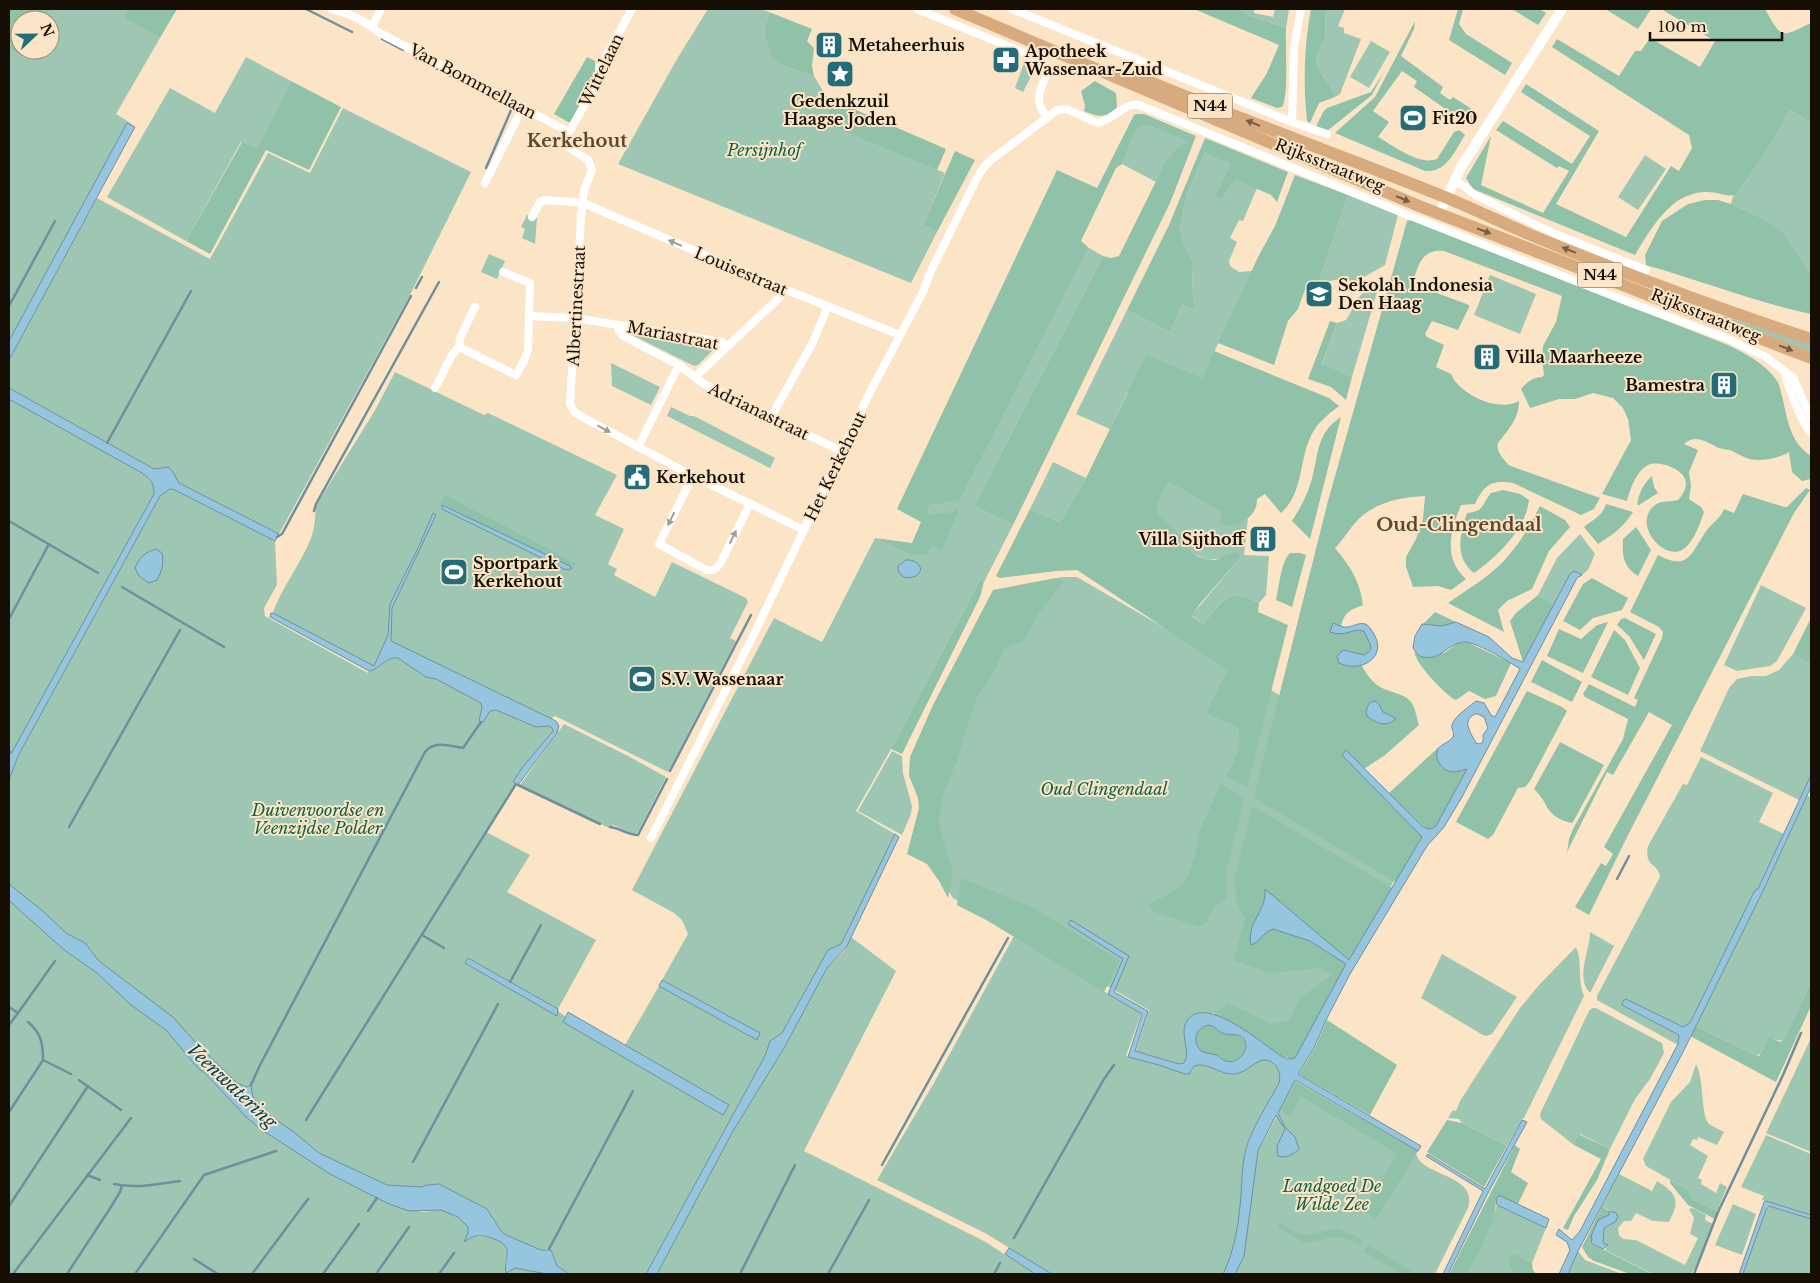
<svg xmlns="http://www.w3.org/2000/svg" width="1820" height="1283" viewBox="0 0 1820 1283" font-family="'Libre Baskerville',serif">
  <rect width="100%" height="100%" fill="#fce5c6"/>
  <!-- green -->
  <g fill="#9dc7b2">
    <path d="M 50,9 L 128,9 L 124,18 L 160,38 L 116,114 L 132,124 L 9,346 L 9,49 L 24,58 L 28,50 L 50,50 L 50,20 L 44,20 Z"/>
    <path d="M 708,9 L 760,9 L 769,12 L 764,32 L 771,57 L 778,64 L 814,76 L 826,96 L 833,100 L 825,124 L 945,173 L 923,225 L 937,232 L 911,283 L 618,164 L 677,59 Z"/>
    <path d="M 1239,9 L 1254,9 L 1254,13 L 1273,17 L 1275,9 L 1289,9 L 1286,28 L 1250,16 Z"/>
    <path d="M 1326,9 L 1345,9 L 1338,26 L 1344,28 L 1344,33 L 1361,39 L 1340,94 L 1335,97 L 1331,87 L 1318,69 L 1316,58 L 1325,38 Z"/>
    <path d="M 1371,41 L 1390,52 L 1369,88 L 1350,77 Z"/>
    <path d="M 246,57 L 291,81 L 257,148 L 241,142 L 186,241 L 107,197 L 170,88 L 215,113 Z"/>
    <path d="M 1025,60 L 1037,65 L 1023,92 L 1015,88 Z"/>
    <path d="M 343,108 L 471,172 L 411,293 L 279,534 L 179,483 L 173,472 L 164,467 L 154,469 L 9,388 L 9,360 L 97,198 L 210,259 L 268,153 L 310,173 Z"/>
    <path d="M 1790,110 L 1811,123 L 1811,276 L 1753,214 L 1731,204 L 1733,196 L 1736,195 L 1767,151 Z"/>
    <path d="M 1147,123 L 1189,141 C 1172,153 1165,163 1156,182 L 1122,164 L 1137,128 Z"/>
    <path d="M 1205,153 L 1232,163 L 1224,196 L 1232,182 L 1237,180 L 1257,188 L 1243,221 L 1239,220 L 1230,238 L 1237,242 L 1229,261 L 1230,266 L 1239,272 L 1252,271 L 1202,378 L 1127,393 L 1110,429 L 1076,414 L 1127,310 L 1170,332 L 1182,305 L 1196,311 L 1192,290 L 1193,262 L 1183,241 L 1180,227 L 1187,194 Z"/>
    <path d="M 1645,155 L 1666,169 L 1638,210 L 1618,197 Z"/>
    <path d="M 1348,195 L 1398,215 L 1385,265 L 1357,281 L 1334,280 L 1318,284 Z"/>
    <path d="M 527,215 L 537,218 L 535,244 L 522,238 L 525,229 L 521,227 Z"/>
    <path d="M 1089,248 L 1103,256 L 974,506 L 1013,525 L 984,582 L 980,580 L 891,749 L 856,811 L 895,834 L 841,944 L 828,950 L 782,1033 L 771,1041 L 765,1056 L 646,1274 L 569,1274 L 557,1266 L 548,1249 L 541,1250 L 506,1235 L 501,1231 L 487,1209 L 439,1184 L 427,1185 L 421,1187 L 387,1185 L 326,1157 L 312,1148 L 292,1142 L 374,1196 L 389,1204 L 423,1212 L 441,1210 L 458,1217 L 468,1227 L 468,1233 L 465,1241 L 475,1236 L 496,1238 L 506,1246 L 507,1251 L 505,1265 L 547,1274 L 9,1274 L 9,895 L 74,951 L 78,939 L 66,933 L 9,884 L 9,780 L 18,756 L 160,496 L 170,489 L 175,490 L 275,541 L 277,585 L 264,608 L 265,616 L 368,673 L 369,671 C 380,669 385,657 398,658 L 426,677 L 436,679 L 481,703 L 482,707 L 479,720 L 483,722 L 490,711 L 496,710 L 536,727 L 549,726 L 552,728 L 553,731 L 528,761 L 530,762 L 486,832 L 530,855 L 507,892 L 596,940 L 558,1009 L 468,958 L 465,963 L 557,1015 L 558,1011 L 566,1017 L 563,1022 L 723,1115 L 728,1105 L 625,1045 L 659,986 L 757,1040 L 760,1033 L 662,980 L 688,934 L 682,920 L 674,913 L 632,890 L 774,618 L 822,642 L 875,538 L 910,555 L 932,545 L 959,508 C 951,516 939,514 928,513 L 928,505 L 942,504 L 960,498 Z"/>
    <path d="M 489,254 L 505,261 L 497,279 L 481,272 Z"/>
    <path d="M 1490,275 L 1536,294 L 1520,334 L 1474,315 Z"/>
    <path d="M 1380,282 L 1352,377 L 1322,365 L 1337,323 L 1346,320 C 1358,302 1357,291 1380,282 Z"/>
    <path d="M 1723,316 L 1811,344 L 1811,352 L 1723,317 Z"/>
    <path d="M 635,329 L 709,343 L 713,350 L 698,365 L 694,366 L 632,335 Z"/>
    <path d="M 611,363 L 660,387 L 651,405 L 612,386 Z"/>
    <path d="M 395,372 L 484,415 L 488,413 L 617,475 L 595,515 L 624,529 L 608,564 L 617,569 L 614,575 L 655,597 L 672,562 L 746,598 L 748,602 L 730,638 L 736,641 L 668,772 L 555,716 L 543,724 L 393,650 L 376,668 L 272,615 C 281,588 301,564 311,538 C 316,525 314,516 317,504 L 374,412 Z"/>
    <path d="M 9,399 L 142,473 C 150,479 154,483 154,494 L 11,755 L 9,747 Z"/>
    <path d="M 671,407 L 690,416 L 694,416 L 775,458 L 770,468 L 667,416 Z"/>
    <path d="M 1053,462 L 1086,478 L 1060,522 L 1030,509 Z"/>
    <path d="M 1170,483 L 1221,512 L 1219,521 L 1220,524 C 1228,527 1241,523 1248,518 L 1244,555 L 1269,556 L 1266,595 L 1259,603 C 1227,586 1223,601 1203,624 L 1192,615 L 1239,559 L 1222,558 L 1208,560 L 1193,553 L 1184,538 L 1158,513 C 1156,502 1163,491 1170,483 Z"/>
    <path d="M 1580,534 L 1595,554 L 1588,570 L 1582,575 L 1579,573 L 1570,574 L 1554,604 L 1538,595 L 1557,558 Z"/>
    <path d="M 1062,577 L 1077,577 L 1283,697 L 1418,838 L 1296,1055 L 1216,1013 C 1209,1015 1203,1012 1196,1015 C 1172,1025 1193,1049 1184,1063 L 1179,1064 L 1136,1051 L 1149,1010 L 953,898 L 929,862 L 920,818 L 995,592 Z"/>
    <path d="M 1761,585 L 1806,608 L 1777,661 L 1770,666 L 1737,671 L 1724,665 Z"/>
    <path d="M 1793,654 L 1811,664 L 1811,775 L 1799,800 L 1700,751 L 1729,688 L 1737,679 L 1751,676 L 1766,676 L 1779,670 Z"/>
    <path d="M 564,724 L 628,756 L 666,777 L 638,832 L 634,834 L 613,825 L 609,828 L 520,785 Z"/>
    <path d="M 892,751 L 902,756 L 903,773 L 912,806 L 911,814 L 902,835 L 858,811 Z"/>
    <path d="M 1701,757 L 1773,793 L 1759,822 L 1784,834 L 1758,889 L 1755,890 L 1690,1023 L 1683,1027 L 1626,1000 L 1622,1005 L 1679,1035 L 1678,1045 L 1597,1000 L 1597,996 L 1660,877 C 1658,862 1644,868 1648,846 L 1683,784 L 1687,785 Z"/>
    <path d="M 1807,795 L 1811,798 L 1811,982 L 1783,1041 L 1768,1038 L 1761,1052 L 1757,1056 L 1695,1026 L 1762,893 Z"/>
    <path d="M 1590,932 L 1614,946 L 1590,993 C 1575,978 1590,950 1590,932 Z"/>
    <path d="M 1014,936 L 1141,1014 L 1126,1056 L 1159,1065 L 1185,1074 L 1192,1071 L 1194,1066 C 1206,1061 1214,1071 1225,1073 C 1242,1075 1250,1064 1263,1060 C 1276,1060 1282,1072 1279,1083 C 1269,1102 1250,1129 1246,1149 C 1242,1165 1242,1182 1241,1199 C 1239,1225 1235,1251 1223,1274 L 1052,1274 L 985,1233 L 877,1180 L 935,1081 Z"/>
    <path d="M 851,937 L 896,971 L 804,1151 L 984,1241 L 1035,1274 L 657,1274 L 733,1131 L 784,1048 L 827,968 L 844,951 Z"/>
    <path d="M 1576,947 C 1583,962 1577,980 1584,996 L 1524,1118 L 1522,1119 L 1507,1146 L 1462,1123 L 1459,1119 L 1448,1118 L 1453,1110 L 1456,1111 L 1460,1101 L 1520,1008 L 1539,985 Z"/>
    <path d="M 1442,954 L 1517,997 L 1492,1034 L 1486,1036 L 1481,1034 L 1421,998 Z"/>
    <path d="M 1592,1008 L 1596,1008 L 1662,1043 L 1664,1053 L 1650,1079 L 1635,1099 L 1610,1149 L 1580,1134 L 1578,1135 L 1574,1145 L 1541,1119 L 1540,1114 L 1589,1011 Z"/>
    <path d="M 1811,1038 L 1811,1152 L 1766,1133 Z"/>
    <path d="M 1696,1064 C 1705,1081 1700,1114 1709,1124 C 1713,1127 1719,1129 1724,1132 L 1717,1145 L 1698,1137 L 1697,1140 L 1693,1139 L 1690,1145 L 1708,1156 L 1698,1178 L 1702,1180 L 1701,1184 L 1716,1193 L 1720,1183 L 1727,1187 L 1717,1211 L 1694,1200 L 1688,1190 L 1646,1166 L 1643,1159 L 1671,1102 L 1690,1082 Z"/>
    <path d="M 1295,1081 L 1415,1152 C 1417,1155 1418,1160 1421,1162 C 1437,1177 1477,1179 1468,1208 L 1435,1274 L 1235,1274 L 1244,1255 L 1251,1198 L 1258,1152 Z"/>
    <path d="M 1766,1135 L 1811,1154 L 1811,1215 L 1762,1200 L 1764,1196 L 1741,1187 Z"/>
    <path d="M 1619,1174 L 1652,1191 L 1657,1181 C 1678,1194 1680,1201 1669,1222 L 1653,1221 L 1636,1213 L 1631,1221 L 1624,1221 L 1618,1228 L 1619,1235 L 1623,1239 L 1636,1240 L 1685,1265 L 1698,1238 L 1690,1234 L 1694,1218 L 1689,1209 L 1693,1208 L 1706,1215 L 1705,1220 L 1713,1224 L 1696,1266 L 1691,1274 L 1653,1274 L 1605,1250 L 1608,1245 L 1603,1244 L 1604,1228 L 1613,1223 L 1611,1211 L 1602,1207 Z"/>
    <path d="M 1733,1204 L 1756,1214 L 1742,1255 L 1715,1245 Z"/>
    <path d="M 1497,1205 L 1546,1228 L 1532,1263 L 1523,1258 L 1508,1262 L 1513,1274 L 1467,1274 L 1488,1233 Z"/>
    <path d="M 1770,1206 L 1811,1219 L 1811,1274 L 1743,1274 L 1766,1210 Z"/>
    <path d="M 1578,1251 L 1585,1260 L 1622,1274 L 1568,1274 Z"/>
  </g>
  <!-- forest -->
  <g fill="#90c1a9">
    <path d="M 9,9 L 50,9 L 44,20 L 20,20 L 20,50 L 28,50 L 24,58 L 9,49 Z"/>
    <path d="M 128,9 L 177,9 L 160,38 L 124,18 Z"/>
    <path d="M 1194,9 L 1239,9 L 1250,16 L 1286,28 C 1285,45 1289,95 1282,107 L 1277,108 L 1251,98 L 1267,73 L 1279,45 Z"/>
    <path d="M 1311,9 L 1326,9 L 1325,38 L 1316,58 L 1318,69 L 1331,87 L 1335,97 L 1319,103 L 1310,123 L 1307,121 C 1303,83 1304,46 1311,9 Z"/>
    <path d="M 1458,9 L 1463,9 L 1459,24 L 1466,34 L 1512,63 L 1505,75 L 1449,40 Z"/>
    <path d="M 1512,9 L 1539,9 L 1546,13 L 1538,25 Z"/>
    <path d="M 1605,9 L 1651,9 L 1638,29 Z"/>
    <path d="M 1661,9 L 1765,9 C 1782,39 1780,38 1811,23 L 1811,123 L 1790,110 L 1767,151 L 1736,195 C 1727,197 1715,191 1705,192 C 1670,193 1651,229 1635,255 L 1473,189 L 1466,178 L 1491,136 L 1481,185 L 1543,213 L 1569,171 L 1559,166 L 1557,168 L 1496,130 L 1503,121 L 1572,164 L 1590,136 L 1521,92 L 1526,84 L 1599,131 L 1556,204 L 1626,237 L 1671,166 L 1679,171 L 1692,148 L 1689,135 L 1552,47 L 1557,39 L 1619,76 L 1635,51 L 1641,51 L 1650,38 L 1700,67 L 1715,41 Z"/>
    <path d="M 769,12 L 812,29 L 807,41 L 814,48 L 812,66 L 814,76 L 778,64 L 771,57 L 764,32 Z"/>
    <path d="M 1415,21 L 1414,29 L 1401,56 L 1443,87 L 1440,93 L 1450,100 L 1453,97 L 1478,113 L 1470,126 L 1414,87 L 1417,81 L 1402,71 L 1373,111 L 1389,122 L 1378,137 C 1394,146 1419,166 1437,159 L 1454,132 L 1459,130 L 1465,135 C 1455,150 1447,173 1425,171 L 1335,133 L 1375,97 Z"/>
    <path d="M 587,57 L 595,61 L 595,75 L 570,123 L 554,114 Z"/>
    <path d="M 1384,72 L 1372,95 L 1327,131 L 1316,127 L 1323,112 L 1327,108 L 1371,92 Z"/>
    <path d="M 291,81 L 341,107 L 309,170 L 266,150 L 210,254 L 186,241 L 242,142 L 257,148 Z"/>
    <path d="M 1095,81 L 1116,93 L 1117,107 C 1106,119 1098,117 1084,111 L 1085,106 L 1081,91 Z"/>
    <path d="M 833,100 L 946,149 L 937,170 L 825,124 Z"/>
    <path d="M 1136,114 L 1144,114 L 1196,136 L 1170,203 L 1013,525 L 974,506 L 1103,256 L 1111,258 L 1119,256 L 1165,163 L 1178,148 L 1188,141 L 1147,124 L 1137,128 L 1122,164 L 1116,168 L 1081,241 L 1089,248 L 960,499 L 942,504 L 928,505 L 928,513 C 940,514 951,516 960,506 L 942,550 L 932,545 L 927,555 L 910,555 L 875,538 L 912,543 L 921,522 L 897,509 L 1057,170 L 1097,188 L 1134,115 Z"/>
    <path d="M 1205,138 L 1288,172 L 1277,202 L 1271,195 L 1237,180 C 1228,184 1228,194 1220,198 L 1216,196 L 1231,164 L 1205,153 L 1187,194 L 1180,227 L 1183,241 L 1193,262 L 1192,290 L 1196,311 L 1182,305 L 1170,332 L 1127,310 L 1169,225 Z"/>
    <path d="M 955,151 L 975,160 L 937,232 L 923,225 Z"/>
    <path d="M 1295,175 L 1348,195 L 1318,284 L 1308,281 L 1298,309 L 1288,321 L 1274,365 L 1218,343 L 1259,255 L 1275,226 Z"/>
    <path d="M 1705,200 L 1718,200 L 1731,204 L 1753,214 L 1782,232 L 1811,276 L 1811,314 C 1755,302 1702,281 1646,265 L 1645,255 L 1662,221 L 1688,204 Z"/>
    <path d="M 1411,220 L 1728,345 C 1745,353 1767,365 1777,381 C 1780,385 1780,391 1782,396 C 1788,420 1789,441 1811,456 L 1811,479 L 1802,481 L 1792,472 L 1789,452 C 1778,459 1756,463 1744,457 C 1739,455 1735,452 1730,450 C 1725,449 1719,449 1715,446 C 1705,441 1694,434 1684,444 L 1698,450 L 1689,472 L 1691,486 L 1689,499 L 1701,507 L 1704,512 C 1700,524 1695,538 1686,547 C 1667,566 1630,524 1655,505 C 1661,500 1671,502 1678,500 C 1683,494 1688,487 1685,479 C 1681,468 1658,460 1648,465 C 1636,471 1630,490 1627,501 L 1602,494 L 1631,440 L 1628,419 L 1623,408 L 1613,398 L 1593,393 L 1575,399 L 1559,399 L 1530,408 L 1521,389 C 1526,383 1533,377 1542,377 L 1544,375 L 1542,359 L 1543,346 L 1556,322 L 1562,296 L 1444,251 C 1422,248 1417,266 1413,284 L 1469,305 L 1469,307 L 1458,330 L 1432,321 L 1425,334 L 1427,337 L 1444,345 L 1436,367 L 1451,374 C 1459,394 1498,413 1519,401 C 1519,419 1508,430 1498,443 C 1496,452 1503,458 1508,465 L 1600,498 L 1594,509 L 1581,515 L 1513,483 C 1491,480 1485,484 1475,504 L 1461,505 C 1450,531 1443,558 1466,579 L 1451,590 L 1438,586 L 1413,587 L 1406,567 L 1406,557 L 1416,539 L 1423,519 L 1425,496 C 1400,497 1372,503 1355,523 C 1348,531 1343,540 1335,548 C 1350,566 1360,581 1363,605 C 1350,610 1344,612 1341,627 L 1333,623 L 1331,632 L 1360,630 L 1365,631 L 1371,646 L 1368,654 L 1359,655 L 1344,665 L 1361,664 C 1368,677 1375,687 1390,691 C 1397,694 1406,695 1411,702 C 1416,709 1416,717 1419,725 L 1385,755 L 1364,769 L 1357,763 L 1342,755 L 1422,837 L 1396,882 L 1256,799 L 1254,796 L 1328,501 L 1402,239 L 1407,221 Z"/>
    <path d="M 1330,321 L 1337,323 L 1322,364 L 1352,377 L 1346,400 L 1331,387 L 1308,379 Z"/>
    <path d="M 1214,351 L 1329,398 L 1339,406 C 1327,415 1316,424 1310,438 C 1299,462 1303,494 1281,513 L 1265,494 L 1257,499 C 1258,517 1236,530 1220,524 L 1219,521 L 1221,512 L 1170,483 C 1163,491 1156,502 1158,513 L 1184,538 L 1193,553 L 1200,557 L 1208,560 L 1215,560 L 1236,552 L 1240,555 L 1239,559 L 1199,605 L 1192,616 L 1203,624 C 1223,601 1227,586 1259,603 L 1258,612 L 1288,625 L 1247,787 L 1226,776 C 1236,759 1242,747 1238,727 L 1206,713 L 1228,670 L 1077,570 L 1056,571 L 1000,578 L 996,576 L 1030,509 L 1060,522 L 1086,478 L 1146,355 L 1202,378 Z"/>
    <path d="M 1341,417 L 1310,539 L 1292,521 C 1300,508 1307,496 1311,482 C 1319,456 1315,434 1341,417 Z"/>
    <path d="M 1652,476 L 1654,487 L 1658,493 L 1639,505 L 1637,505 C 1639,493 1643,484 1652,476 Z"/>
    <path d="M 1806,488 L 1810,490 L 1794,513 L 1627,837 L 1589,915 L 1575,907 L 1601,863 L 1606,866 L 1613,854 L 1604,847 L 1672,725 L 1649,712 L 1613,775 L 1607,772 L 1567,852 L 1569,839 L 1573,829 L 1623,739 L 1628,719 L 1585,697 L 1583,694 L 1589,684 L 1635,707 L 1638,700 L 1634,698 L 1662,638 L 1663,632 L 1659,627 L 1630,612 L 1658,555 C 1690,572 1691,552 1707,530 C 1712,523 1721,518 1724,509 L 1734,513 L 1743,494 L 1784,507 L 1787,507 Z"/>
    <path d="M 1503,490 L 1520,494 L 1529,500 C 1526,529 1497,557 1474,573 C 1454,557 1460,535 1467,513 C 1485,511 1481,505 1491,493 Z"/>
    <path d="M 445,495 L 569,560 L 576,563 L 573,570 L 569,566 L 440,503 Z"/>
    <path d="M 1606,504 L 1633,512 C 1624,527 1612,535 1598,544 L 1584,527 C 1593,519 1602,517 1606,504 Z"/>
    <path d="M 1540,506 L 1565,520 L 1570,527 L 1549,551 L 1532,589 L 1507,601 L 1498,610 L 1504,632 L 1448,603 C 1469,588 1493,575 1509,555 C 1522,540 1531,523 1540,506 Z"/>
    <path d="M 1636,527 L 1651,550 L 1638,576 C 1623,567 1622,555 1623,539 Z"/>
    <path d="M 1290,553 L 1300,553 L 1306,555 L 1292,607 L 1276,600 C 1279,588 1281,561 1290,553 Z"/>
    <path d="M 1056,578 L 1064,581 L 1039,613 L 1023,641 L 1008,646 L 1004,649 L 994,672 L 976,699 L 957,760 L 942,797 L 939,824 L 947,853 L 953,870 L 948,898 L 939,881 L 927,864 L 907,854 L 919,808 L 918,798 L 909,776 L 910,757 L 933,705 L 993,590 Z"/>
    <path d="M 1592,578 L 1628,598 L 1622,610 L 1593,618 L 1580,630 L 1563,621 L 1583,584 Z"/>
    <path d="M 980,580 L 984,582 L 980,597 L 902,754 L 891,749 Z"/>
    <path d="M 1538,595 L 1554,604 L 1523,662 L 1510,621 L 1516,613 Z"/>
    <path d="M 1435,612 L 1456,622 L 1442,626 L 1423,624 Z"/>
    <path d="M 1625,618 L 1656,634 L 1644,660 L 1629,636 L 1617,625 L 1621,619 Z"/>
    <path d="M 1811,618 L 1811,664 L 1793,654 Z"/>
    <path d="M 1608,622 L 1583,673 L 1547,656 L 1559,629 L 1581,639 L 1597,625 Z"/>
    <path d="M 1614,630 L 1625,640 L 1640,668 L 1628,695 L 1591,677 Z"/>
    <path d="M 1467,642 L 1511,663 L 1496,696 L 1485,699 L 1469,691 L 1456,700 L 1452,698 C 1440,688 1417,666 1414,651 L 1417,654 L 1444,653 L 1458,643 Z"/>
    <path d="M 1542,660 L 1582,682 L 1572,702 L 1531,682 Z"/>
    <path d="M 1527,691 L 1562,707 L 1567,711 L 1530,781 L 1525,787 L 1518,788 L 1493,835 L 1488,839 L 1456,822 Z"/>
    <path d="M 1560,742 L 1604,765 L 1573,822 L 1571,823 C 1543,815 1551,805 1534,789 Z"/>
    <path d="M 1440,746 L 1437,750 L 1460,771 L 1468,768 L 1436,826 L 1433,829 L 1426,829 L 1389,793 Z"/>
    <path d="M 1221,784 L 1244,798 L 1226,874 L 1226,899 L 1214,907 L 1205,924 L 1199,927 L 1152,911 L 1149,905 L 1175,890 L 1182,885 L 1188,875 L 1196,853 L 1199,832 Z"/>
    <path d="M 1252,806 L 1392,888 L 1349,960 L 1266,890 L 1264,905 L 1260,912 L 1261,937 C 1264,933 1268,929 1273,929 C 1291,928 1332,953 1346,964 L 1301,1050 L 1298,1056 L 1292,1059 L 1281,1056 L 1221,1017 L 1213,1015 L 1228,1003 L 1271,1024 L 1289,1021 L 1299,999 L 1332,975 L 1320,968 L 1269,973 L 1234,960 L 1245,919 L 1236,900 L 1235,876 Z"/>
    <path d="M 961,878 L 1034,908 L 1120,961 L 1104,992 L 988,921 L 957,905 Z"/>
    <path d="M 1811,982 L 1811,1006 L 1776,1082 L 1690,1036 L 1695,1026 L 1757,1056 L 1759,1056 L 1768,1038 L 1770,1037 L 1780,1042 L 1783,1041 Z"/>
    <path d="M 1327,1020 L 1397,1065 L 1370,1115 L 1299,1074 L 1315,1048 Z"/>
    <path d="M 1209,1025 C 1214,1026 1215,1029 1219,1031 C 1226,1035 1238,1032 1244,1040 C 1251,1050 1237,1065 1226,1061 C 1222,1060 1220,1056 1216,1055 C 1211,1053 1206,1054 1201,1051 C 1191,1041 1196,1027 1209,1025 Z"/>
    <path d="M 1296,1082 L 1418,1151 L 1376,1219 L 1362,1209 L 1365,1207 L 1397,1155 L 1396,1153 L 1302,1097 L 1300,1097 L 1290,1117 L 1280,1111 Z"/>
    <path d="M 1447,1120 L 1462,1123 L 1507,1146 L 1484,1187 L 1427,1152 Z"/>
    <path d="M 1578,1134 L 1610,1149 L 1597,1180 L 1574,1216 L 1568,1230 L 1563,1228 L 1601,1159 L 1574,1145 Z"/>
    <path d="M 1515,1145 L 1520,1149 L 1511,1172 L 1528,1183 L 1518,1204 L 1501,1196 L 1496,1199 C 1496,1225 1479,1251 1467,1274 L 1449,1274 Z"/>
    <path d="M 1670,1180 L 1688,1190 L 1694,1200 L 1717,1211 L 1715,1219 L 1688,1205 L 1670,1183 Z"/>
    <path d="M 1602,1207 L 1609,1211 L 1609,1215 L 1590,1243 L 1652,1274 L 1630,1274 L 1594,1261 L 1588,1257 L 1582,1247 Z"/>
    <path d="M 1280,1223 L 1295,1232 L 1308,1235 L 1337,1228 L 1363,1240 L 1361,1245 L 1340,1237 L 1332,1237 L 1315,1242 L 1304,1243 L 1278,1227 Z"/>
    <path d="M 1368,1245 L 1417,1274 L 1402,1274 L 1364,1252 Z"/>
    <path d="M 1515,1254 L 1532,1263 L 1533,1270 L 1536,1274 L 1513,1274 L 1508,1262 L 1512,1255 Z"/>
  </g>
  <!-- water -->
  <g fill="#96c6df" stroke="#708f9e" fill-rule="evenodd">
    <path d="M 127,123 L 135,127 L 9,360 L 9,341 Z"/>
    <path d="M 9,388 L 154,469 L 168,467 L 173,472 L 179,483 L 279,534 L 275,541 L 175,490 L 170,489 L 160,496 L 18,756 L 9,780 L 9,747 L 11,754 L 154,494 C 154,483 151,479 142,473 L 9,399 Z"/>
    <path d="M 442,505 L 570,566 L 571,569 L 569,570 L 564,569 L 442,509 Z"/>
    <path d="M 433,513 L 436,515 L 392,608 L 391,641 L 556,721 L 559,726 L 557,733 L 518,785 L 513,782 L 522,768 L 553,731 L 552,728 L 549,726 L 536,727 L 496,710 L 490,711 L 483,722 L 479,721 L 482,707 L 481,703 L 436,679 L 426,677 L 398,658 C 386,656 380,669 369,671 L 270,617 L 271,613 L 273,613 L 374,666 L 388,635 L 390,604 L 420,544 Z"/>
    <path d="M 156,549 L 162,553 C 164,563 162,571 157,580 L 149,583 L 139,576 L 135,568 C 139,558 145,552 156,549 Z"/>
    <path d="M 906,560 C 914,560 919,562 921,570 L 916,576 C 907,580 897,577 898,566 Z"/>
    <path d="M 1574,571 L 1582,575 L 1577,578 L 1462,797 L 1444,827 L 1427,846 L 1350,974 L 1326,1020 L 1314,1048 L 1298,1074 L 1421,1146 L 1418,1151 L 1295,1080 L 1278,1113 L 1285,1127 L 1295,1137 L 1299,1149 C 1294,1154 1285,1159 1278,1156 L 1277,1146 L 1285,1129 L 1276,1115 L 1258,1151 L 1244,1256 L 1235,1274 L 1223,1274 C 1235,1250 1239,1222 1241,1195 C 1242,1180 1242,1164 1246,1149 C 1251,1129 1269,1102 1279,1083 C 1282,1072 1276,1060 1263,1060 C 1252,1063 1246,1073 1234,1074 C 1219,1075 1208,1061 1194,1066 L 1189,1074 L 1185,1074 L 1159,1065 L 1128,1057 L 1142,1014 L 1108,994 L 1123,959 L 1068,924 L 1071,920 L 1129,956 L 1114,992 L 1148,1011 L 1135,1051 L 1179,1064 L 1184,1063 C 1191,1053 1181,1038 1185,1025 C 1199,988 1264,1045 1281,1056 L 1287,1059 L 1295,1058 L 1346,964 L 1310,941 L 1273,929 C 1263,932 1260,942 1251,945 C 1246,922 1267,912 1265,889 L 1349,960 L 1422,837 L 1342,755 L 1346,750 L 1421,825 C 1426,829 1430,831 1436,826 L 1467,769 C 1463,770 1458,772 1452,772 C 1443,771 1433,759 1438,749 C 1441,744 1449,743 1453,737 C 1455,732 1451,730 1452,726 C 1452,718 1470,706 1476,701 L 1484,703 L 1491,715 L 1495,717 L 1520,669 C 1510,662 1473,640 1463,642 C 1444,645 1441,663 1419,656 L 1413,648 L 1415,636 L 1422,624 L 1442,626 L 1456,622 L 1489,637 L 1512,658 L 1523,662 L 1570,574 ZM 1475,714 L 1478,714 L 1484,717 L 1488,728 L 1483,735 L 1483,742 L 1480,744 L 1476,743 C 1471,733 1461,721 1475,714 ZM 1209,1025 C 1215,1026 1217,1031 1222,1033 C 1229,1036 1238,1032 1244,1039 C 1251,1050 1237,1065 1226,1061 C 1222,1060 1220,1057 1216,1055 C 1211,1053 1206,1054 1201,1051 C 1191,1041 1196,1027 1209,1025 Z"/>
    <path d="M 1333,623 C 1338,625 1343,628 1348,627 C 1355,626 1361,621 1367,625 C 1370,627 1372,631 1374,634 C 1388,659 1359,673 1339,663 L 1337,656 L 1343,650 L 1364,655 L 1370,651 L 1371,646 L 1364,631 C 1352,627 1347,638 1330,632 Z"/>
    <path d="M 1375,701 L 1378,703 L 1383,712 L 1395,718 L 1395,720 C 1385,727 1375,723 1367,716 C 1365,709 1368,702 1375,701 Z"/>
    <path d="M 1811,775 L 1811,787 L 1762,893 L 1682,1054 L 1578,1251 L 1568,1274 L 1559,1274 L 1570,1250 L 1567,1242 L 1556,1235 L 1559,1229 L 1572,1240 L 1580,1231 L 1678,1044 L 1679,1035 L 1622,1005 L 1623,1001 L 1626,999 L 1683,1027 L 1690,1023 L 1755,890 L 1758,889 Z"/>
    <path d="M 895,834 L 899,837 L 847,946 L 827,968 L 784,1048 L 733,1131 L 657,1274 L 646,1274 L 765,1056 L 770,1041 L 782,1033 L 828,950 L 841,944 Z"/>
    <path d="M 9,884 L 44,912 L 66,933 L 85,943 L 99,961 L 174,1018 L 196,1043 L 237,1083 L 246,1087 L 251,1085 L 253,1097 L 266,1113 L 294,1132 L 319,1153 L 387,1185 L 421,1187 L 427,1185 L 439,1184 L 487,1209 L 501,1231 L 506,1235 L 541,1250 L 551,1250 L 557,1266 L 569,1274 L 547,1274 L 515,1268 L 506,1273 C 504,1265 508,1256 507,1249 C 504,1240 483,1234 475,1236 C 472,1237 467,1240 464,1242 L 468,1233 L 468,1227 L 458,1217 L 441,1210 L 409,1211 L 389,1204 L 330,1174 L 259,1128 L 245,1116 L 206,1074 L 197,1067 L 166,1030 L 131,1005 L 97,973 L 63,949 L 15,906 L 9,900 Z"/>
    <path d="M 468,958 L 558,1009 L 557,1016 L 465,963 Z"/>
    <path d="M 662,980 L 760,1033 L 757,1040 L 659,986 Z"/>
    <path d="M 568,1012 L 729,1105 L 723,1115 L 563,1022 Z"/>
    <path d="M 1522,1120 L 1527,1122 L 1489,1191 L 1448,1274 L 1443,1274 L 1483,1191 L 1426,1156 L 1428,1154 L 1485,1189 Z"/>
    <path d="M 1498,1196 L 1501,1196 L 1549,1219 L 1546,1228 L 1497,1205 L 1496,1199 Z"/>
    <path d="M 1766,1201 L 1811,1215 L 1811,1219 L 1769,1206 L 1766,1210 L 1743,1274 L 1739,1274 L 1764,1202 Z"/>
    <path d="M 1609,1211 L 1616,1213 L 1618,1217 L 1615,1222 L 1604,1228 L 1603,1243 L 1608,1245 L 1603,1249 L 1591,1243 L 1592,1239 L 1591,1236 L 1598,1220 L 1609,1215 Z"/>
    <path d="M 1009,1248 L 1052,1274 L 1035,1274 L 1005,1254 Z"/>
  </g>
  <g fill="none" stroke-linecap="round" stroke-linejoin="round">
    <!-- stream -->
    <g stroke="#708f9e" stroke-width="2.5">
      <path d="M 306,9 L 352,32"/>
      <path d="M 382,39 L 403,50"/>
      <path d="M 416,58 L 437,69"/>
      <path d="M 449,75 L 469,86"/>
      <path d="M 482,93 L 501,103"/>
      <path d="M 486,168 L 512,108"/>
      <path d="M 416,288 L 422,277"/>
      <path d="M 9,306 L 55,221"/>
      <path d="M 107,443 L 191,291"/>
      <path d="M 314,511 L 316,504 L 439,282"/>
      <path d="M 9,521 L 98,573"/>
      <path d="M 277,537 L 282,534 L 411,296"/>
      <path d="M 122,587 L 224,647"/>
      <path d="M 9,619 L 49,544"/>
      <path d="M 670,771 L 751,615"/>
      <path d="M 518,785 L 600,824"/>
      <path d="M 69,827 L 180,630"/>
      <path d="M 610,827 C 620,828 628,835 638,835 L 667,779"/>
      <path d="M 1617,879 L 1629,856"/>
      <path d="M 422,935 L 444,948"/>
      <path d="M 510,982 L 541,925"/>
      <path d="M 9,1007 L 18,1013 L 55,961"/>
      <path d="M 28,1022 C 41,1033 43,1043 43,1060 L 71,1074"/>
      <path d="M 9,1025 L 18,1013"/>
      <path d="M 79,1080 L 121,1110"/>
      <path d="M 251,1085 L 259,1067 L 425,752 C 434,740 450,746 463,748 L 481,722"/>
      <path d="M 9,1112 L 43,1060"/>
      <path d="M 306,1120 L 516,784"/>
      <path d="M 413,1162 L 498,1004"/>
      <path d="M 882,1165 L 1008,938"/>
      <path d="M 87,1175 L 100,1180"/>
      <path d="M 114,1184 C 135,1189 158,1184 180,1181"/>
      <path d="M 9,1206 L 88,1086"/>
      <path d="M 368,1211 L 377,1198"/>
      <path d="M 1014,1238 L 1104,1079 L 1114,1065"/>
      <path d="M 549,1249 L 633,1091"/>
      <path d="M 194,1259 L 218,1274"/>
      <path d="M 13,1274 L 131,1118"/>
      <path d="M 67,1274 L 109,1210 L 120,1192 L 122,1186"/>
      <path d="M 135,1274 L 204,1175 L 276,1151"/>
      <path d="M 252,1274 L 308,1199"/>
      <path d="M 323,1274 L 359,1224"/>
      <path d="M 376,1274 L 409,1227"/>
      <path d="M 439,1274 L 454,1253"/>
      <path d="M 740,1274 L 795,1165"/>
      <path d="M 828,1274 L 869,1200"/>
      <path d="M 994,1274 L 1000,1263"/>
      <path d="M 1694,1274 L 1718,1212 L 1783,1075 L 1801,1033"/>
    </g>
    <!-- minor -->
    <g stroke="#fff" stroke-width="8">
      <path d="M 332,9 C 349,13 364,20 378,32 L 569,132 L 566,138 L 568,147 L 588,160 L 592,170 L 584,191 L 581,217 L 570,404 L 575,413 L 693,476 L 804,530"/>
      <path d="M 917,9 L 1042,60 L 1048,71 C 1041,89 1032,100 1047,117"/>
      <path d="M 1012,9 L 1292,122 L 1327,134"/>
      <path d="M 372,27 L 381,9"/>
      <path d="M 1292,122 L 1294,47 L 1301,9"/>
      <path d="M 569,132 L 599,80 L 600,66 L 632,9"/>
      <path d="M 1454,181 L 1464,186 L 1475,195 L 1553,233 L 1646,270"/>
      <path d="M 485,183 L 523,107"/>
      <path d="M 532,217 L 540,202 L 545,200 L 583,203 L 784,289 L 900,335"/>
      <path d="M 529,316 L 575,318 L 722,342 L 726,346"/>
      <path d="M 619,325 L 619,331 L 623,336 L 679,365 L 704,384 L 841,451"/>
      <path d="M 459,347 L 516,375 L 525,359 L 528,350 L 530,283 L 503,272"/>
      <path d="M 1785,372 C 1787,386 1802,423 1811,433"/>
      <path d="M 695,377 L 780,297 L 784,289"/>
      <path d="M 435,388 L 452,355 L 459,347 L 460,338 L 475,307"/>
      <path d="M 771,417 L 812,344 L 828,306"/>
      <path d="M 638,447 L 679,365"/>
      <path d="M 693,476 L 659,544 L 706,570 L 714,570 L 720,564 L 750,504"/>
      <path d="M 651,838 L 754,634 L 869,394 L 923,292 L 930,273 L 977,178 L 984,167 L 992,159 L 1057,110 L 1067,109 L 1097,123 C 1113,121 1124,102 1139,105 L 1403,213 L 1631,303 L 1726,338 L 1766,357 L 1793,378 L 1811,418"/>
    </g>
    <!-- tertiary -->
    <path stroke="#fff" stroke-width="10" d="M 1439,214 L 1461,167 L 1562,9"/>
    <!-- primary -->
    <g stroke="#d7ab7d" stroke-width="12">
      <path d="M 955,9 L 1419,206 L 1811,358"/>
      <path d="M 1138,77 C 1239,119 1343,156 1445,197 C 1476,210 1507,225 1538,238 C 1628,275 1719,309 1811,339"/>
    </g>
  </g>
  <!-- one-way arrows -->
  <defs><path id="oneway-solid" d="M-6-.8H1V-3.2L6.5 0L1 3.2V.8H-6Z" transform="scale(1.25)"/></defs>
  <g fill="#775d41">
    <use href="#oneway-solid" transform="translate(1253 123) rotate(-158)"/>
    <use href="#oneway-solid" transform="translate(1403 199) rotate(23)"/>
    <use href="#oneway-solid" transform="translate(1484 231) rotate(21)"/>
    <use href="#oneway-solid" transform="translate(1569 250) rotate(-158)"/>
    <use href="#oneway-solid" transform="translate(1786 348) rotate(21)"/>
  </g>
  <g fill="#a29f9b">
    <use href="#oneway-solid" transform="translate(675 243) rotate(-157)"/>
    <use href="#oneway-solid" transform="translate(604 429) rotate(28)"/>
    <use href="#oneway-solid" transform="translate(671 519) rotate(116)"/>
    <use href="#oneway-solid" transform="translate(733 537) rotate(-64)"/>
  </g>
  <!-- icons -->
  <defs>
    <symbol id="building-square" viewBox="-11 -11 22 22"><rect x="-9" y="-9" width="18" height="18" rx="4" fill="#246c78" stroke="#fce5c6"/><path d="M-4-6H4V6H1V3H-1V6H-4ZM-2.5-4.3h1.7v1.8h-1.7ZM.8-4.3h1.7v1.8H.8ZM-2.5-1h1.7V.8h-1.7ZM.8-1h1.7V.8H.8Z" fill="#fff"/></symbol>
    <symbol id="pharmacy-square" viewBox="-11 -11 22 22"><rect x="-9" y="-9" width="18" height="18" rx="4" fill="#246c78" stroke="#fce5c6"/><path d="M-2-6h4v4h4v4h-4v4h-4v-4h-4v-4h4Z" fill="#fff"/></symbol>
    <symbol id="sight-square" viewBox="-11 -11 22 22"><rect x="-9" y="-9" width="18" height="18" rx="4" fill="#246c78" stroke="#fce5c6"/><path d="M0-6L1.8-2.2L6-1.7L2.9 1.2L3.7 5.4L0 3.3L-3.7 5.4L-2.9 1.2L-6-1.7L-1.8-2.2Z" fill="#fff"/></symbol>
    <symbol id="stadium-square" viewBox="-11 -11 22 22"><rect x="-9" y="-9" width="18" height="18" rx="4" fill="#246c78" stroke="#fce5c6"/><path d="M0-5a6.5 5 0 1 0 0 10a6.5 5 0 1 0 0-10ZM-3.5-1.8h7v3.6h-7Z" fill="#fff"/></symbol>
    <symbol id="university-square" viewBox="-11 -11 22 22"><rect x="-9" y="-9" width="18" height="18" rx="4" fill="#246c78" stroke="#fce5c6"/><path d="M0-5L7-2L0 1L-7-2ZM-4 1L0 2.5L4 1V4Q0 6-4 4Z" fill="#fff"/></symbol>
    <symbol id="civic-square" viewBox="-11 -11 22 22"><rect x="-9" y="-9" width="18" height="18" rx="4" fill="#246c78" stroke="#fce5c6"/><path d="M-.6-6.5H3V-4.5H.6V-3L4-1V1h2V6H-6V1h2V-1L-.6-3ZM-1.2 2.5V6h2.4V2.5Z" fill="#fff"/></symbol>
  </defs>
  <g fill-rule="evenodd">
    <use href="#building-square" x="813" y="29" width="32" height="32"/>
    <use href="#pharmacy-square" x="990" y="44" width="32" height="32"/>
    <use href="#sight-square" x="824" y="58" width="32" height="32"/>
    <use href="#stadium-square" x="1397" y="102" width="32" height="32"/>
    <use href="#university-square" x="1303" y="278" width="32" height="32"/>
    <use href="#building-square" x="1471" y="341" width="32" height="32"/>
    <use href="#building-square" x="1708" y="369" width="32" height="32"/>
    <use href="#civic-square" x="621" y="461" width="32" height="32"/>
    <use href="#building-square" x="1247" y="523" width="32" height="32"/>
    <use href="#stadium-square" x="438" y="556" width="32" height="32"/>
    <use href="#stadium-square" x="626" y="663" width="32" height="32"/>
  </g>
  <g text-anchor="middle" stroke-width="4" stroke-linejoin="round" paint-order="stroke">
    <!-- shield labels -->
    <g fill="#fce5c6" stroke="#5c4f3f" stroke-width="1">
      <rect x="1187.5" y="93.5" width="45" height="25" rx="4"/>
      <rect x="1577.5" y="262.5" width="45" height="25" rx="4"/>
    </g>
    <g font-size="15" font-weight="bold" fill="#170f05">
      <text x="1210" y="111">N44</text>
      <text x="1600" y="280">N44</text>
    </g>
    <!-- poi labels -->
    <g font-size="16" font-weight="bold" fill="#170f05" stroke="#fce5c6" text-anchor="start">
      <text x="848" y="51">Metaheerhuis</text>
      <text x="1025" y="57">Apotheek<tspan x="1025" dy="18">Wassenaar-Zuid</tspan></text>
      <text x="840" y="107" text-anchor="middle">Gedenkzuil<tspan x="840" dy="18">Haagse Joden</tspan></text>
      <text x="1432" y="124">Fit20</text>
      <text x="1338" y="291">Sekolah Indonesia<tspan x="1338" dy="18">Den Haag</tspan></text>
      <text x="1506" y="363">Villa Maarheeze</text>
      <text x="1705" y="391" text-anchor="end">Bamestra</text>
      <text x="656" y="483">Kerkehout</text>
      <text x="1244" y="545" text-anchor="end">Villa Sijthoff</text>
      <text x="473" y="569">Sportpark<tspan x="473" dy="18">Kerkehout</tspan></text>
      <text x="661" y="685">S.V. Wassenaar</text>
    </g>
    <!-- street labels -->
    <g font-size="16" fill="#170f05" stroke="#fce5c6">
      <text transform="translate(601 70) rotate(-64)" y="6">Wittelaan</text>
      <text transform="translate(473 81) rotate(28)" y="6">Van Bommellaan</text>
      <text transform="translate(1330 165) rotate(22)" y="6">Rijksstraatweg</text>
      <text transform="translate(741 271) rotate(23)" y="6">Louisestraat</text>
      <text transform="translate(576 306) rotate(-87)" y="6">Albertinestraat</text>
      <text transform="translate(1706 315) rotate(22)" y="6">Rijksstraatweg</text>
      <text transform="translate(673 335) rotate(11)" y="6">Mariastraat</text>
      <text transform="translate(759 411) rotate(26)" y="6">Adrianastraat</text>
      <text transform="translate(835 466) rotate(-64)" y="6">Het Kerkehout</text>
    </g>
    <!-- park labels -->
    <g font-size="16" font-style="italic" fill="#0b6345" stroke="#fce5c6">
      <text x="764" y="156">Persijnhof</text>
      <text x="1104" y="795">Oud Clingendaal</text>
      <text x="318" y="816">Duivenvoordse en<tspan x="318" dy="18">Veenzijdse Polder</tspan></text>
      <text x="1332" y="1192">Landgoed De<tspan x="1332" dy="18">Wilde Zee</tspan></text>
    </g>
    <!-- neighbourhood labels -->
    <g font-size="18" font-weight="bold" fill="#5b482e" stroke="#fce5c6">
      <text x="577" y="147">Kerkehout</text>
      <text x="1459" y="531">Oud-Clingendaal</text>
    </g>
    <!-- water labels -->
    <g font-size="18" font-style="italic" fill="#00445d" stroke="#fce5c6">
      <text transform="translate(232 1086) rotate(43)" y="6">Veenwatering</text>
    </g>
  </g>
  <!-- border -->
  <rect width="1820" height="1283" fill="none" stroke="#170f05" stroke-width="20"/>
  <!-- north arrow -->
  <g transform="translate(35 35) rotate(68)"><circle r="24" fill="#fce5c6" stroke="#a08f79"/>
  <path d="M0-4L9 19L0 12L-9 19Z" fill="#246c78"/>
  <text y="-8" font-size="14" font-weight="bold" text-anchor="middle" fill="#170f05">N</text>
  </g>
  <!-- scale -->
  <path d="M1650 32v8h132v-8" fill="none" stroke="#170f05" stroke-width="2.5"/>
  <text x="1658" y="32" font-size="15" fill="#170f05" stroke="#fce5c6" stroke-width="4" paint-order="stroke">100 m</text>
</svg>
